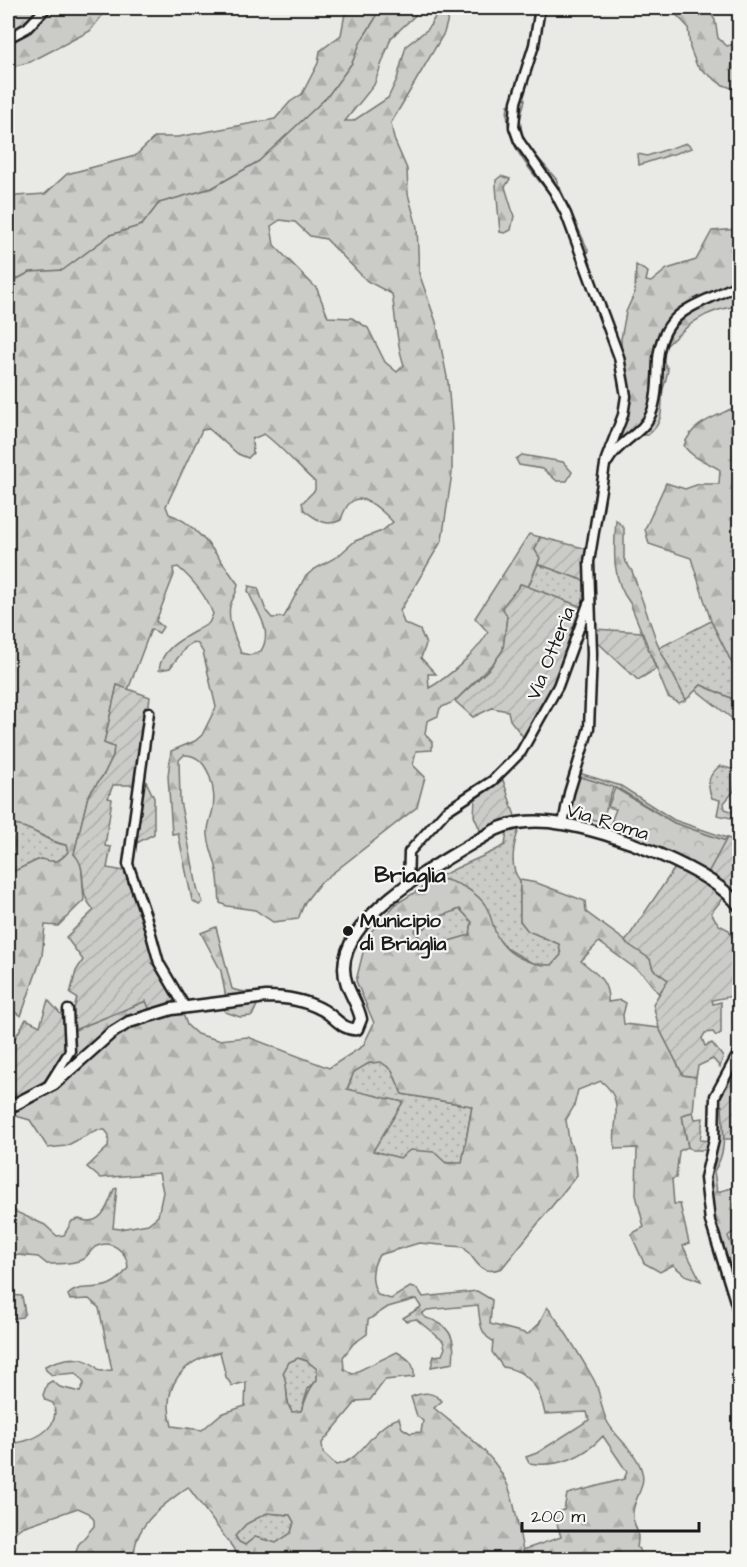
<svg xmlns="http://www.w3.org/2000/svg" width="747" height="1567" viewBox="0 0 747 1567" font-family="'Architects Daughter',sans-serif">
  <defs>
    <pattern id="grass-dots" width="8" height="8" patternUnits="userSpaceOnUse" patternTransform="scale(1.5)"><rect width="8" height="8" fill="#cbcbc7"/><path d="M2 2h.1M6 6h.1" fill="none" stroke="#aeaeaa" stroke-width="1.8" stroke-linecap="round"/></pattern>
    <pattern id="forest-firs" width="22" height="20" patternUnits="userSpaceOnUse" patternTransform="scale(1.5)"><rect width="22" height="20" fill="#cbcbc7"/><path d="M5 1l3.5 6h-7zM16 11l3.5 6h-7z" fill="#aeaeaa"/></pattern>
    <pattern id="cemetery-stones" width="16" height="16" patternUnits="userSpaceOnUse" patternTransform="scale(1.5)"><rect width="16" height="16" fill="#cbcbc7"/><path d="M2 7V4a2 2 0 0 1 4 0v3zM10 15v-3a2 2 0 0 1 4 0v3z" fill="#aeaeaa"/></pattern>
    <pattern id="park-crowns" width="20" height="18" patternUnits="userSpaceOnUse" patternTransform="scale(1.5)"><rect width="20" height="18" fill="#cbcbc7"/><path d="M2 6a3 3 0 1 1 6 0M12 15a3 3 0 1 1 6 0" fill="none" stroke="#aeaeaa"/></pattern>
    <pattern id="garden-furrows" width="10" height="10" patternUnits="userSpaceOnUse" patternTransform="scale(1.5)"><rect width="10" height="10" fill="#cbcbc7"/><path d="M-1 1l2-2M0 10L10 0M9 11l2-2" fill="none" stroke="#aeaeaa"/></pattern>
  </defs>
  <rect width="100%" height="100%" fill="#e9e9e5"/>
  <filter id="ink" filterUnits="userSpaceOnUse"><feTurbulence type="fractalNoise" baseFrequency=".0167" numOctaves="2"/><feDisplacementMap in="SourceGraphic" scale="12" xChannelSelector="R" yChannelSelector="G"/><feConvolveMatrix kernelMatrix="1 2 1 2 8 2 1 2 1" color-interpolation-filters="sRGB"/></filter>
  <g filter="url(#ink)">
    <!-- grass -->
    <g fill="url(#grass-dots)" stroke="#747472" stroke-width="1.5">
      <path d="M 538,564 L 585,581 L 582,607 L 528,587 Z"/>
      <path d="M 711,621 L 737,673 L 739,688 L 733,699 L 701,685 L 686,700 L 659,648 Z"/>
      <path d="M 720,766 L 739,771 L 734,791 L 724,803 L 725,809 L 739,814 L 736,819 L 717,815 L 720,800 L 712,798 C 706,784 708,775 720,766 Z"/>
      <path d="M 579,773 L 621,786 L 674,820 L 727,838 L 726,841 L 674,823 L 621,790 L 578,776 Z"/>
      <path d="M 15,825 C 34,827 47,843 66,845 L 68,852 C 58,864 54,862 40,859 L 8,874 L 14,846 L 11,826 Z"/>
      <path d="M 520,827 C 514,841 508,868 520,880 L 520,921 L 528,931 L 559,944 L 561,955 L 552,965 L 537,966 L 508,949 L 497,938 L 491,921 L 438,878 C 461,864 483,858 505,845 L 507,832 Z"/>
      <path d="M 460,909 L 472,922 L 470,935 L 432,946 L 424,942 L 414,931 L 417,928 L 425,928 L 433,919 Z"/>
      <path d="M 381,1062 L 392,1070 L 402,1094 L 472,1106 L 462,1164 L 400,1158 L 372,1151 L 403,1102 L 347,1090 L 354,1071 L 369,1063 Z"/>
      <path d="M 298,1358 L 307,1361 L 317,1369 L 317,1380 L 308,1389 L 301,1411 L 292,1412 C 284,1401 289,1386 283,1373 L 289,1362 Z"/>
      <path d="M 267,1513 L 290,1515 L 294,1522 L 291,1533 L 276,1543 L 255,1537 L 245,1545 L 239,1542 L 235,1536 L 246,1524 Z"/>
    </g>
    <!-- forest -->
    <g fill="url(#forest-firs)" stroke="#747472" stroke-width="1.5" fill-rule="evenodd">
      <path d="M 8,8 L 40,8 L 19,27 L 8,33 Z"/>
      <path d="M 51,8 L 108,8 L 90,31 L 30,62 L 8,68 L 8,43 L 25,33 Z"/>
      <path d="M 346,8 L 423,8 L 391,38 L 374,85 L 345,121 L 353,121 L 388,98 L 397,79 L 406,46 L 428,29 L 438,12 L 438,8 L 451,8 L 444,33 L 391,123 L 394,139 L 407,169 L 408,194 L 417,227 L 419,273 L 436,322 L 448,382 L 452,429 L 452,473 L 442,540 L 400,611 L 404,623 L 420,630 L 426,644 L 421,658 L 436,674 L 428,674 L 429,688 C 449,677 477,652 488,632 L 475,618 L 529,534 L 540,537 L 535,550 L 540,558 L 528,587 L 520,584 L 507,616 L 503,650 L 497,659 L 455,701 L 440,708 L 438,716 L 427,721 L 425,734 L 432,742 L 432,750 L 416,751 L 413,765 L 425,777 L 417,807 L 320,883 L 305,902 L 298,919 L 273,922 L 255,910 L 227,906 L 220,903 C 219,892 219,881 217,871 C 215,859 209,848 208,835 C 207,826 210,821 212,813 C 218,793 209,754 184,755 L 179,760 L 180,801 L 198,892 L 203,902 L 199,905 L 192,900 L 178,833 L 172,834 L 168,776 L 171,751 L 195,741 L 202,735 L 216,707 L 203,652 L 198,644 L 193,642 L 186,647 L 170,668 L 159,670 C 162,644 190,636 209,623 L 213,614 C 206,596 192,579 178,567 L 173,568 L 174,575 L 156,621 L 163,627 L 159,633 L 151,629 L 128,690 L 117,685 L 104,743 L 114,747 L 113,756 L 104,774 L 88,796 L 74,854 L 81,861 L 84,900 L 58,926 L 45,925 L 42,956 L 21,1016 L 8,1008 L 8,874 L 40,859 C 54,862 58,864 68,852 L 66,845 C 47,842 34,827 14,825 L 11,826 L 14,846 L 8,865 L 8,204 L 16,196 L 45,194 L 67,174 L 135,156 L 155,137 L 178,137 L 275,119 L 290,102 L 302,94 L 318,63 L 320,51 L 341,35 ZM 280,220 L 295,222 L 310,236 L 326,239 L 367,281 L 392,294 C 396,318 396,343 404,365 L 397,372 L 385,362 L 368,328 L 352,318 L 328,317 L 317,289 L 274,245 L 271,226 ZM 209,429 L 238,454 L 248,458 L 253,453 L 252,439 L 264,434 C 282,447 298,467 315,482 L 315,490 L 302,503 L 304,510 C 316,519 326,528 341,520 C 352,482 376,504 393,522 L 382,531 L 355,541 L 338,556 L 313,570 L 305,577 L 284,617 L 272,618 L 266,611 L 258,588 L 249,586 L 248,591 C 256,611 274,630 261,651 L 250,655 L 241,653 C 236,639 227,622 230,606 C 232,598 237,595 238,584 C 221,561 197,522 169,514 L 166,506 L 202,430 Z"/>
      <path d="M 670,8 L 707,8 L 715,20 L 718,38 L 727,46 L 739,43 L 739,91 L 721,84 L 697,66 L 690,48 L 688,27 Z"/>
      <path d="M 522,95 L 525,100 L 520,119 L 523,140 L 556,179 L 588,250 L 586,258 L 566,206 L 520,139 L 516,119 Z"/>
      <path d="M 512,103 L 510,129 L 555,200 C 533,173 502,143 508,105 Z"/>
      <path d="M 686,143 L 692,148 L 639,165 L 638,154 L 647,156 Z"/>
      <path d="M 501,176 L 510,179 L 505,187 L 514,216 L 511,230 L 505,233 L 500,232 L 496,186 L 496,180 Z"/>
      <path d="M 739,229 L 739,279 L 687,305 L 666,322 L 657,348 L 651,407 L 641,425 L 611,449 L 622,425 L 621,339 L 626,312 L 635,292 L 636,265 L 648,272 L 646,281 L 651,282 L 667,269 L 696,260 L 712,231 Z"/>
      <path d="M 739,288 L 739,306 C 704,309 685,327 661,351 L 669,328 L 687,313 Z"/>
      <path d="M 661,358 L 668,369 C 667,376 665,383 663,389 C 660,408 666,420 648,435 L 639,435 L 649,424 Z"/>
      <path d="M 739,405 L 739,688 L 737,673 L 711,621 L 691,558 L 649,544 L 645,529 L 666,483 L 685,489 L 699,484 L 719,484 L 720,470 C 706,460 695,461 684,446 C 691,422 719,416 739,405 Z"/>
      <path d="M 522,455 L 563,462 L 572,472 L 567,481 L 557,481 L 543,469 L 519,465 L 516,459 Z"/>
      <path d="M 616,520 L 624,528 L 624,559 L 632,571 L 659,648 L 686,700 L 679,703 L 668,697 L 630,603 C 611,579 614,549 616,520 Z"/>
      <path d="M 701,685 L 733,699 L 739,688 L 739,724 L 696,690 Z"/>
      <path d="M 438,878 C 456,882 471,888 483,902 C 491,911 492,926 497,936 C 506,955 532,966 552,965 L 561,955 L 559,944 L 528,931 L 520,921 L 520,880 L 537,883 L 585,901 L 586,912 L 650,959 L 653,969 L 668,980 L 659,994 L 644,975 L 599,942 L 581,961 C 596,973 609,981 608,1002 L 621,1000 L 626,1003 L 623,1015 L 624,1024 L 659,1028 L 683,1075 L 696,1077 L 693,1112 L 682,1115 L 688,1147 L 679,1151 L 676,1178 L 672,1179 L 674,1204 L 680,1204 L 689,1243 L 683,1246 L 701,1281 L 685,1275 L 673,1265 L 660,1272 L 644,1263 L 631,1234 L 644,1227 L 636,1195 L 637,1148 L 615,1149 C 611,1122 627,1101 601,1081 L 578,1090 L 574,1106 L 566,1120 L 569,1140 L 575,1155 L 577,1175 L 502,1268 C 478,1277 478,1260 463,1247 L 419,1243 L 379,1255 C 371,1268 370,1281 378,1295 L 391,1299 L 410,1287 L 418,1289 L 423,1297 L 477,1291 L 492,1300 L 490,1324 L 528,1334 L 539,1324 L 547,1307 C 562,1325 582,1359 594,1380 C 601,1392 600,1409 608,1423 C 617,1439 638,1453 642,1472 C 646,1487 634,1498 633,1512 C 631,1525 641,1527 637,1547 L 646,1559 L 234,1559 L 236,1552 L 188,1487 C 162,1506 133,1525 134,1559 L 125,1559 L 121,1554 C 104,1551 91,1559 74,1559 L 78,1545 L 94,1526 L 94,1520 L 89,1513 L 78,1508 L 22,1527 L 8,1537 L 8,1443 C 29,1444 63,1430 53,1403 L 45,1400 L 43,1395 L 47,1384 L 52,1381 L 60,1387 L 80,1392 L 84,1383 L 76,1373 L 52,1375 L 46,1370 L 45,1366 C 65,1357 85,1353 100,1371 L 112,1370 L 99,1308 L 89,1299 L 70,1300 L 68,1295 C 84,1279 106,1300 128,1268 C 128,1252 111,1238 95,1247 C 90,1251 86,1259 81,1260 C 72,1264 57,1264 47,1264 L 38,1257 L 8,1254 L 8,1203 L 16,1212 L 45,1225 L 57,1236 L 64,1235 L 72,1221 L 79,1219 C 101,1228 108,1206 114,1189 L 117,1188 L 113,1228 L 120,1229 L 148,1224 L 158,1216 L 163,1192 L 159,1173 L 100,1178 L 87,1167 L 108,1147 L 109,1135 L 105,1130 L 97,1130 L 66,1146 L 48,1148 L 30,1120 L 16,1116 L 8,1121 L 8,1112 L 124,1028 L 182,1011 L 187,1025 L 197,1034 L 218,1040 L 248,1037 L 329,1068 L 363,1046 L 374,1023 L 356,981 L 367,936 L 396,904 ZM 460,909 L 472,922 L 470,935 L 432,946 L 424,942 L 414,931 L 417,928 L 425,928 L 433,919 ZM 381,1062 L 392,1070 L 402,1094 L 472,1106 L 462,1163 L 446,1163 L 434,1152 L 410,1150 L 400,1158 L 373,1151 L 403,1102 L 347,1089 L 354,1072 L 369,1063 ZM 416,1299 L 421,1307 L 403,1318 L 406,1321 L 416,1319 L 443,1341 L 445,1348 L 442,1355 L 434,1356 L 431,1367 L 453,1363 C 455,1344 454,1330 435,1321 C 429,1318 426,1320 422,1314 L 427,1310 L 478,1305 C 480,1319 479,1334 493,1341 L 492,1352 L 503,1367 C 530,1371 540,1389 545,1414 L 587,1412 L 589,1420 L 537,1453 L 526,1457 L 529,1463 C 558,1468 584,1457 603,1436 L 627,1472 L 624,1479 L 567,1494 L 564,1510 L 554,1513 L 561,1537 L 523,1550 C 518,1529 516,1505 508,1486 C 494,1452 461,1431 434,1408 L 442,1401 C 432,1391 424,1392 411,1397 L 417,1416 L 423,1421 L 421,1432 L 410,1433 L 402,1428 L 399,1418 C 369,1428 364,1460 336,1465 L 323,1453 L 322,1443 L 357,1401 L 370,1400 L 385,1380 L 414,1377 C 415,1363 409,1359 397,1352 L 352,1374 L 344,1369 L 343,1357 L 353,1344 L 367,1334 L 368,1320 L 388,1307 ZM 220,1352 L 226,1377 L 232,1386 L 246,1382 L 245,1406 L 221,1414 L 202,1430 L 172,1426 C 161,1387 181,1361 220,1352 ZM 298,1358 L 307,1361 L 317,1369 L 317,1380 C 307,1390 307,1399 301,1411 L 292,1412 C 284,1401 289,1386 283,1373 L 289,1362 ZM 267,1513 L 290,1515 L 294,1522 L 291,1533 L 276,1543 L 255,1537 L 245,1545 L 239,1542 L 235,1536 L 246,1524 Z"/>
      <path d="M 216,927 L 232,989 C 253,998 282,983 307,999 L 226,998 L 221,971 L 201,933 Z"/>
      <path d="M 146,1001 L 150,1010 L 62,1071 L 74,1052 L 74,1030 Z"/>
      <path d="M 259,1001 L 252,1016 L 240,1017 L 225,1012 L 222,1006 Z"/>
      <path d="M 717,1103 L 722,1106 C 723,1129 728,1151 714,1171 L 717,1192 L 739,1186 L 739,1203 L 735,1205 L 736,1218 L 739,1217 L 739,1234 L 733,1232 L 728,1236 L 739,1265 L 739,1308 L 711,1212 L 708,1177 Z"/>
      <path d="M 8,1295 L 22,1296 L 25,1313 L 22,1317 L 8,1319 Z"/>
    </g>
    <!-- cemetery -->
    <path fill="url(#cemetery-stones)" stroke="#747472" stroke-width="1.5" d="M 578,776 L 613,787 L 602,822 L 567,812 Z"/>
    <!-- park -->
    <path fill="url(#park-crowns)" stroke="#747472" stroke-width="1.5" d="M 615,788 L 674,823 L 726,841 L 708,873 L 685,859 L 608,830 L 616,809 L 608,807 Z"/>
    <!-- garden -->
    <g fill="url(#garden-furrows)" stroke="#747472" stroke-width="1.5">
      <path d="M 540,537 L 588,549 L 585,581 L 538,564 L 540,558 L 535,550 Z"/>
      <path d="M 521,584 L 582,607 L 553,687 L 524,738 L 510,720 L 508,711 L 492,708 L 473,717 L 455,701 L 490,668 L 503,650 L 507,616 L 502,607 Z"/>
      <path d="M 594,629 L 642,632 L 656,669 L 638,680 L 594,639 Z"/>
      <path d="M 117,685 L 150,697 L 137,785 L 113,785 L 108,798 L 112,799 L 105,846 L 111,847 L 107,868 L 124,871 L 156,960 L 151,963 L 159,970 L 176,1004 L 150,1010 L 146,1001 L 74,1030 L 72,1016 L 77,998 L 70,994 L 76,971 L 83,960 L 66,937 L 94,910 C 75,890 90,871 74,854 L 88,796 L 104,774 L 113,756 L 114,747 L 104,743 Z"/>
      <path d="M 143,775 L 154,798 L 154,834 L 133,845 Z"/>
      <path d="M 503,780 L 515,816 L 481,832 L 474,816 L 475,799 Z"/>
      <path d="M 727,838 L 739,842 L 739,898 L 708,873 Z"/>
      <path d="M 676,866 L 689,872 L 724,897 L 711,913 L 719,925 L 729,930 L 739,952 L 739,977 L 731,978 L 733,996 L 712,1000 L 713,1004 L 721,1002 L 721,1033 L 716,1036 L 713,1032 L 705,1033 L 702,1038 L 705,1046 L 712,1043 L 723,1057 L 720,1067 L 713,1059 L 698,1066 L 696,1077 L 683,1075 L 659,1028 L 653,1004 L 668,980 L 653,969 L 650,959 L 625,942 Z"/>
      <path d="M 48,1000 L 66,1020 L 67,1049 L 46,1081 L 17,1096 L 11,1091 L 8,1093 L 8,1050 L 26,1019 L 40,1026 Z"/>
      <path d="M 735,1058 L 740,1061 L 739,1139 L 724,1139 L 722,1106 L 717,1103 L 717,1095 Z"/>
      <path d="M 693,1112 L 695,1119 L 703,1118 L 700,1140 L 711,1141 L 708,1150 L 692,1150 L 688,1147 L 682,1115 Z"/>
    </g>
    <g fill="none" stroke-linecap="round" stroke-linejoin="round">
      <!-- stream -->
      <path stroke="#6d6d6c" stroke-width="1.5" d="M 8,284 L 30,272 L 63,270 L 110,235 L 142,225 L 159,203 L 212,188 L 259,161 L 327,97 L 352,63 L 361,41 L 375,19 L 377,8"/>
      <defs>
        <g id="minor">
          <path d="M 540,8 L 534,45 L 516,102 L 514,127 L 519,141 L 554,191 L 566,214 L 619,357 L 626,396 L 623,415 L 606,459 L 589,562 L 592,654 L 589,728 L 569,793 L 563,824"/>
          <path d="M 8,38 L 27,28 L 46,8"/>
          <path d="M 608,461 C 619,441 643,434 651,414 C 658,397 657,377 658,359 C 663,306 702,306 740,283"/>
          <path d="M 149,712 L 128,864 L 146,916 L 159,963 L 185,1007"/>
          <path d="M 408,885 L 409,852 L 446,811 L 492,781 L 521,752 L 558,686 L 588,604"/>
          <path d="M 740,1050 L 715,1096 L 714,1140 L 705,1178 L 710,1221 L 740,1317"/>
          <path d="M 47,1088 L 70,1051 L 68,1010"/>
        </g>
        <path id="major" d="M 8,1108 L 54,1084 L 110,1034 L 129,1022 L 172,1009 L 266,997 C 285,997 304,1000 321,1009 C 334,1015 342,1031 357,1029 L 361,1019 C 357,1000 344,988 344,968 C 345,910 451,857 495,830 C 516,820 540,820 563,824 C 608,831 713,869 740,907"/>
      </defs>
      <!-- minor casing -->
      <use href="#minor" stroke="#1c1c1c" stroke-width="13"/>
      <!-- major casing -->
      <use href="#major" stroke="#1c1c1c" stroke-width="15"/>
      <!-- minor -->
      <use href="#minor" stroke="#f6f6f2" stroke-width="8"/>
      <!-- major -->
      <use href="#major" stroke="#f6f6f2" stroke-width="10"/>
    </g>
  </g>
  <!-- markers -->
  <circle fill="#1c1c1c" stroke="#f6f6f2" stroke-width="2" cx="348" cy="931" r="6"/>
  <g text-anchor="middle" stroke-width="4.5" stroke-linejoin="round" paint-order="stroke">
    <!-- street labels -->
    <g font-size="20" fill="#1c1c1c" stroke="#f6f6f2">
      <text transform="translate(550 653) rotate(-68)" y="7">Via Otteria</text>
      <text transform="translate(608 821) rotate(17)" y="7">Via Roma</text>
    </g>
    <!-- poi labels -->
    <g font-size="20" font-weight="bold" fill="#1c1c1c" stroke="#f6f6f2" text-anchor="start">
      <text x="360" y="927">Municipio<tspan x="360" dy="23">di Briaglia</tspan></text>
    </g>
    <!-- quarter labels -->
    <g font-size="22" font-weight="bold" fill="#1c1c1c" stroke="#f6f6f2">
      <text x="410" y="882">Briaglia</text>
    </g>
  </g>
  <!-- margin -->
  <rect width="747" height="1567" fill="none" stroke="#f6f6f2" stroke-width="30"/>
  <rect x="15" y="15" width="717" height="1537" fill="none" stroke="#1c1c1c" stroke-width="2" filter="url(#ink)"/>
  <!-- scale -->
  <path d="M522 1522v9h177v-9" fill="none" stroke="#1c1c1c" stroke-width="3"/>
  <text x="531" y="1522" font-size="18" fill="#1c1c1c" stroke="#f6f6f2" stroke-width="4.5" paint-order="stroke">200 m</text>
</svg>
